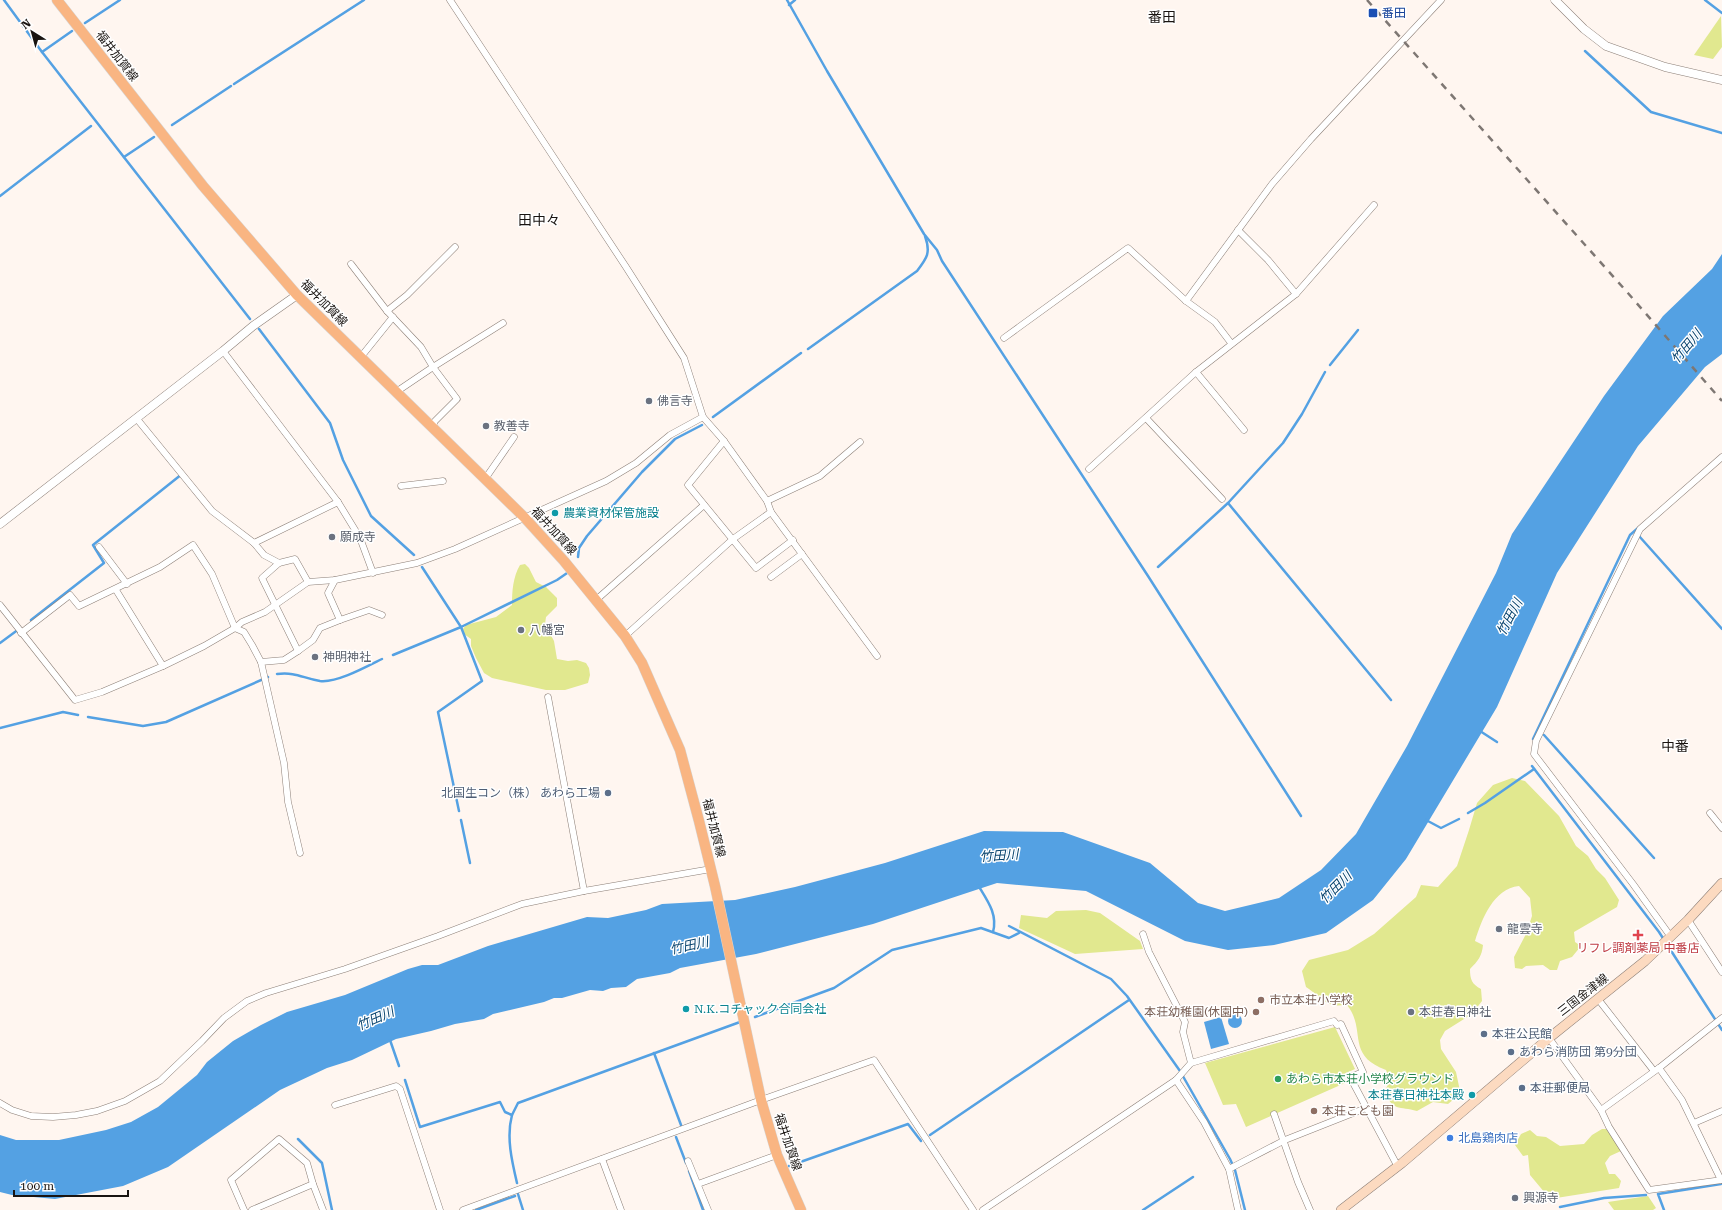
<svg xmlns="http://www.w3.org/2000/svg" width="1722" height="1210" viewBox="0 0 1722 1210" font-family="'Roboto Serif','Noto Sans JP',serif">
  <rect width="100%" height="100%" fill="#fff6f0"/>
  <!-- green -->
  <g fill="#e1e88f">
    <path d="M 1721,16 L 1722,47 L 1713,59 L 1694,55 Z"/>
    <path d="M 525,564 L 529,568 L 536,582 L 546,587 L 557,598 L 557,606 L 546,617 L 545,624 L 554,641 L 557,659 L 568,661 L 577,660 L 586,663 L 589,668 L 590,675 L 588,683 L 565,690 L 546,690 L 492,678 L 484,673 L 476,658 L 471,646 L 471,639 L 464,634 L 463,629 L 466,625 L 496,617 L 512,605 C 512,591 513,577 520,565 Z"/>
    <path d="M 1512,778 L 1525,781 L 1559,816 L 1576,846 L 1588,856 L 1596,869 L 1605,878 L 1619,900 L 1617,907 L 1574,932 L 1575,942 L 1581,946 L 1572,957 L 1560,961 L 1557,970 L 1550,970 L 1543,965 L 1526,966 L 1522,969 L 1515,968 L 1514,957 L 1526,934 L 1532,916 L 1530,898 L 1519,886 C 1493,889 1482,919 1475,941 L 1483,945 C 1482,956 1478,961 1470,969 C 1470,980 1472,984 1481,989 L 1482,1001 L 1472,1014 L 1445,1031 L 1440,1040 L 1441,1049 L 1456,1072 L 1460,1091 L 1459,1095 L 1448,1104 L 1433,1102 L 1417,1111 C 1400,1106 1391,1112 1385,1090 C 1390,1083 1389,1077 1386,1070 C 1345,1055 1367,1030 1347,1005 C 1342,1005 1337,1006 1333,1005 C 1323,1003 1315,992 1306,987 L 1302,971 L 1309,960 L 1348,950 L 1374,934 L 1416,897 L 1421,885 L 1438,887 L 1457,866 L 1469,830 L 1477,803 L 1493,785 Z"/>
    <path d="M 1086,910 L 1100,913 L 1140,941 L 1143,949 L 1075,954 L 1019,928 L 1021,915 L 1047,918 L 1056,911 Z"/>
    <path d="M 1335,1027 L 1355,1069 L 1342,1075 L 1345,1083 L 1246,1127 L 1236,1104 L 1223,1105 L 1205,1063 Z"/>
    <path d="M 1602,1129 L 1606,1129 L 1619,1146 L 1621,1151 L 1610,1156 L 1605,1163 L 1609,1174 L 1615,1174 L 1621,1181 L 1619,1188 L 1550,1199 L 1530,1175 L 1528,1155 L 1523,1156 L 1515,1145 L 1521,1134 L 1530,1130 L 1537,1136 L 1546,1137 L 1560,1146 L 1584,1144 L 1592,1135 Z"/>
    <path d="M 1648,1196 L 1656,1208 L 1653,1210 L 1614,1210 L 1608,1202 Z"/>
  </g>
  <!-- water -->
  <g fill="#54a1e3">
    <path d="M 1722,254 L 1722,354 L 1705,367 L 1638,446 L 1557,573 L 1497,707 L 1406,859 L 1373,900 L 1326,933 L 1274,945 L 1228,950 L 1185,941 L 1086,891 L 997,883 L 873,924 L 756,954 L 680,968 L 670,973 L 637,979 L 626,987 L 611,988 L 603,991 L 590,990 L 562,998 L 554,998 L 544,1002 L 493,1014 L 484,1019 L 455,1024 L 431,1031 L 396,1039 L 352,1060 L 327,1068 L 280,1090 L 168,1167 L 123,1186 L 55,1199 L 12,1195 L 0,1192 L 0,1135 L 16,1140 L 59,1140 L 106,1130 L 131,1122 L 158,1107 L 197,1075 L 207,1062 L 233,1041 L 261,1025 L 287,1012 L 345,995 L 408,969 L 422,965 L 438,965 L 488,946 L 587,917 L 608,918 L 646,910 L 662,904 L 735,900 L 795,887 L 885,863 L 984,831 L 1063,832 L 1150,863 L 1198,903 L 1225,911 L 1279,898 L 1321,870 L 1356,834 L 1407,746 L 1496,573 L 1512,534 L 1604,396 L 1663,316 L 1712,269 Z"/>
    <circle cx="1235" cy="1021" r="7"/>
    <path d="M 1221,1017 L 1229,1044 L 1211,1049 L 1204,1022 Z"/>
  </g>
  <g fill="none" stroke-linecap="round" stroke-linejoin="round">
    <!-- stream -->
    <g stroke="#54a1e3" stroke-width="2.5">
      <path d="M 4,0 L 42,52 L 250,319"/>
      <path d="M 787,0 L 827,71 L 924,234 L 937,250 L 942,261 L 1148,576 L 1301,816"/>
      <path d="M 1705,0 L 1722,13"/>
      <path d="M 789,5 L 795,0"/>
      <path d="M 85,23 L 120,0"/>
      <path d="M 1585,51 L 1651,112 L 1722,133"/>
      <path d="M 42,52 L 72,31"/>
      <path d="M 234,84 L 364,0"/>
      <path d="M 172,125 L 231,86"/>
      <path d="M 124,157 L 154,137"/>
      <path d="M 0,196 L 91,126"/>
      <path d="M 259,329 L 330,423 L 343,460 L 371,516 L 414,555"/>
      <path d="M 808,349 L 917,271 C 927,258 931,253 925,236"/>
      <path d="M 1330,365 L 1358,330"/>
      <path d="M 713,417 L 801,353"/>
      <path d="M 1228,503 L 1391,700"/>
      <path d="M 1639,536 L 1722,629"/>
      <path d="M 578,557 L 579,548 L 587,536 L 642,472 L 675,439 L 702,425"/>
      <path d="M 422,567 L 461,627 L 482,681 L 438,712 L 459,811"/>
      <path d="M 1158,567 L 1228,503 L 1283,443 L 1302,414 L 1325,372"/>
      <path d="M 31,620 L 104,563 L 93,545 L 182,474"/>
      <path d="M 0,643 L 19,629"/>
      <path d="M 393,655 L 461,627 L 557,580 L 570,571"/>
      <path d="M 277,674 C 297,672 302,678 320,681 C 337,683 366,667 382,659"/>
      <path d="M 88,717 L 143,726 L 166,722 L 268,677"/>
      <path d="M 0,728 L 63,712 L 78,715"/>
      <path d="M 1480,731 L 1497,742"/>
      <path d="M 1544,735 L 1654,858"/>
      <path d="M 1533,739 L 1630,535 L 1638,528"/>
      <path d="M 1532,766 L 1659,932 L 1722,1030"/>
      <path d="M 1468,813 L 1485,803 L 1534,769"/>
      <path d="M 461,820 L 470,863"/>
      <path d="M 1426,820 L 1441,828 L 1459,819"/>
      <path d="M 978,885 C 987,900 998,914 993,932"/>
      <path d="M 1009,926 L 1111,979 L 1127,996 L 1180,1071 L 1230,1159 L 1235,1170 L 1245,1210"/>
      <path d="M 755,1017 L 834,988 L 892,950 L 981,928 L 1009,938 L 1019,933"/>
      <path d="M 390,1040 L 399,1066"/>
      <path d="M 654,1053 L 681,1125"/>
      <path d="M 405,1080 L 420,1127 L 500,1102 L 505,1112 L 512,1115 L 518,1103 L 740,1022"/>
      <path d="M 512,1115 C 506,1137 512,1162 517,1183"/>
      <path d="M 930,1135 L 1129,1000"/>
      <path d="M 676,1137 L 686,1163"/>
      <path d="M 298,1139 L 322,1163 L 332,1210"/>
      <path d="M 789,1166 L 908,1124 L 921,1141"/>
      <path d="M 689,1171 L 703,1210"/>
      <path d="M 518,1194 L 523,1210"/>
      <path d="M 1560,1207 L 1604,1198 L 1646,1195"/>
      <path d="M 476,1210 L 515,1196"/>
      <path d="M 1143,1210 L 1193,1177"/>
      <path d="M 1664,1210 L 1658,1194 L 1721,1184"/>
    </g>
    <defs>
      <g id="minor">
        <path d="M 450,0 L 626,267 L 684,358 L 703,417 L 724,441 L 767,501 L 771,512 L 877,656"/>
        <path d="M 1238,230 L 1268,260 L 1296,294"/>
        <path d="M 351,264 L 387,311 L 421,347 L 433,367 L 457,399 L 435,421 L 432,427"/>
        <path d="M 1186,301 L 1272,184 L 1311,139 L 1441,0"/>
        <path d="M 387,311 L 407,295 L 455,247"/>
        <path d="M 1004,338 L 1128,248 L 1186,301 L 1215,322 L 1231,343"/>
        <path d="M 223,351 L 338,502 L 360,538 L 373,573"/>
        <path d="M 360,358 L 393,317"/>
        <path d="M 1196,372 L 1244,430"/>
        <path d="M 396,392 L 433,367 L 503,323"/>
        <path d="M 1146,418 L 1222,499"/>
        <path d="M 137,419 L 212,511 L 254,543"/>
        <path d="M 724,441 L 688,485 L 756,568 L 793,540"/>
        <path d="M 1089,469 L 1196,372 L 1296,294 L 1374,205"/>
        <path d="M 485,479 L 514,437"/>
        <path d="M 401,486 L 443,481"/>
        <path d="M 767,501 L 820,476 L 860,442"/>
        <path d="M 99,547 L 127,584"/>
        <path d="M 771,577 L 802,554"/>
        <path d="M 308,582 L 295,559 L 279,563 L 264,555 L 254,543 L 338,502"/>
        <path d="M 116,590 L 163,666"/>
        <path d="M 596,600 L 704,505"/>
        <path d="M 0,605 L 75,700 L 102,692 L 163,666 L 204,646 L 235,628 L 242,622 L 265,612 L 308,582 L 335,580 L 417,563 L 455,549 L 606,481 L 636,463 L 670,435 L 703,417"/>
        <path d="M 340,620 L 369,610 L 382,615"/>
        <path d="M 21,633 L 70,595 L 79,606 L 160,567 L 193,545 L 212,574 L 235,628 L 244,632 L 252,645 L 261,662 L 284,763 L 288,802 L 300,853"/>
        <path d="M 625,636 L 733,539 L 771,512"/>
        <path d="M 298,651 L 313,640 L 320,628 L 340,620 L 328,593 L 335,580"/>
        <path d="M 261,662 L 284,660 L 298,651 L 262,578 L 279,563"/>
        <path d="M 548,697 L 584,891"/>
        <path d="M 1710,813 L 1722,828"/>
        <path d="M 1688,920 L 1722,972"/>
        <path d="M 1143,934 L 1149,952 L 1185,1022 L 1183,1032 L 1191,1063 L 1176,1080"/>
        <path d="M 1671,937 L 1633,884 L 1534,754 L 1536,741 L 1640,529 L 1722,457"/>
        <path d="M 1598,999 L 1654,1071"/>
        <path d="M 1549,1038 L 1601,1110 L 1609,1127 L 1649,1190 L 1722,1180"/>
        <path d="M 1191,1063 L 1334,1021 L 1337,1025 L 1341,1024 L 1363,1072 L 1350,1077 L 1398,1167"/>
        <path d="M 1659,1068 L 1682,1100 L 1721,1180"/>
        <path d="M 0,1103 L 12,1110 L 31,1116 L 53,1117 L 76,1115 L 97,1111 L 125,1101 L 160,1081 L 202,1041 L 224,1018 L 247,1001 L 266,993 L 345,969 L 438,936 L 522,904 L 584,891 L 711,869"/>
        <path d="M 335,1105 L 396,1086 L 400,1089 L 440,1210"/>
        <path d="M 1601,1110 L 1659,1068 L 1722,1018"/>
        <path d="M 1274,1114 L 1298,1182 L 1310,1210"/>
        <path d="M 1694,1123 L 1722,1111"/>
        <path d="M 602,1159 L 621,1210"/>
        <path d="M 688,1161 L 708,1210"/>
        <path d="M 1229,1169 L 1285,1140 L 1366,1108"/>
        <path d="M 698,1184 L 777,1155"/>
        <path d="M 244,1210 L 231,1180 L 279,1139 L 307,1163 L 313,1184 L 323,1210"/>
        <path d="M 252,1210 L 313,1184"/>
        <path d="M 463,1210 L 761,1100 L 874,1060 L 973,1210"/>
        <path d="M 983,1210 L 1176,1080 L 1204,1122 L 1229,1169 L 1238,1210"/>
      </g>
      <g id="tertiary">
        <path d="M 1555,0 L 1584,29 L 1606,46 L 1665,67 L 1722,80"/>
        <path d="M 0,524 L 223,351 L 253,326 L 297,295"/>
      </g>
      <path id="secondary" d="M 1341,1210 L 1402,1163 L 1549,1038 L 1645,961 L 1688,920 L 1722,883"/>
      <path id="primary" d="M 57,0 L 203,186 L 297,295 L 524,517 L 564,561 L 625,636 L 642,663 L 680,750 L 699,821 L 715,886 L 761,1100 L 777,1155 L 801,1210"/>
    </defs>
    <!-- minor casing -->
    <use href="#minor" stroke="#8c7f77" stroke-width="7"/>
    <!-- tertiary casing -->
    <use href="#tertiary" stroke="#8c7f77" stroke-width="9"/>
    <!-- secondary casing -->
    <use href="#secondary" stroke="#8c7f77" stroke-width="10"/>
    <!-- primary casing -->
    <use href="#primary" stroke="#d6d5d4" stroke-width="11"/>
    <!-- minor -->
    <use href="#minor" stroke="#fff" stroke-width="6"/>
    <!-- tertiary -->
    <use href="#tertiary" stroke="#fff" stroke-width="8"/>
    <!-- secondary -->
    <use href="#secondary" stroke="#fcdac0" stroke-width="9"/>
    <!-- primary -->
    <use href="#primary" stroke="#f9b582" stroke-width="10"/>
    <!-- rail -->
    <path stroke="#7e7773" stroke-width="2.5" stroke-dasharray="7 7" stroke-linecap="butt" d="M 1367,0 L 1627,292 L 1722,401"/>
  </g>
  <!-- markers -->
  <rect fill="#1a4fb4" stroke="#fff" stroke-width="1.5" x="1368" y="8" width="10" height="10" rx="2"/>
  <g fill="#6b7280" stroke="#fff" stroke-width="1.5">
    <circle cx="649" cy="401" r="4"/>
    <circle cx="486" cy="426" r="4"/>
    <circle cx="332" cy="537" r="4"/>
    <circle cx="521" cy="630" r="4"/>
    <circle cx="315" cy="657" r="4"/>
    <circle cx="1499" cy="929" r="4"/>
    <circle cx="1411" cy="1012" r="4"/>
    <circle cx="1515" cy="1198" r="4"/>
  </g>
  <g fill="#0f9aa8" stroke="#fff" stroke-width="1.5">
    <circle cx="555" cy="513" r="4"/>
    <circle cx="686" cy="1009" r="4"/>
    <circle cx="1472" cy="1095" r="4"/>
  </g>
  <g fill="#5c6f8a" stroke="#fff" stroke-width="1.5">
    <circle cx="608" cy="793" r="4"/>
    <circle cx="1484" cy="1034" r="4"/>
    <circle cx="1511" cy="1052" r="4"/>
    <circle cx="1522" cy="1088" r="4"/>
  </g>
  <path fill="#e0444e" stroke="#fff" stroke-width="1.5" d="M1636 929h4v4h4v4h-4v4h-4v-4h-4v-4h4z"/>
  <g fill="#8d6e63" stroke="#fff" stroke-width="1.5">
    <circle cx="1261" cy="1000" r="4"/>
    <circle cx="1256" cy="1012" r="4"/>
    <circle cx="1314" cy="1111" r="4"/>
  </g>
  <circle fill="#2e9e5b" stroke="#fff" stroke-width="1.5" cx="1278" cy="1079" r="4"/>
  <circle fill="#3f7fe0" stroke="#fff" stroke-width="1.5" cx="1450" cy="1138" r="4"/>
  <g text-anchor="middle" stroke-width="3" stroke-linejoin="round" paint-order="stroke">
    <!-- transit labels -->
    <g font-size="12" fill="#164399" stroke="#fff" text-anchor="start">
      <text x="1382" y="17">番田</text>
    </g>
    <!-- street labels -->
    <g font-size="12" fill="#191411" stroke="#fff">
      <text transform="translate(117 56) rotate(52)" y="4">福井加賀線</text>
      <text transform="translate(324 303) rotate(45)" y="4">福井加賀線</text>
      <text transform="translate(554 531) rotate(47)" y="4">福井加賀線</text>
      <text transform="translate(714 828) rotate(76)" y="4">福井加賀線</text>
      <text transform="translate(1583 995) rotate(-38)" y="4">三国金津線</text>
      <text transform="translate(788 1142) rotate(71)" y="4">福井加賀線</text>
    </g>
    <!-- worship labels -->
    <g font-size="12" fill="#5b616d" stroke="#fff" text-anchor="start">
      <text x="657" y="405">佛言寺</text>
      <text x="494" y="430">教善寺</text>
      <text x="340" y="541">願成寺</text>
      <text x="529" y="634">八幡宮</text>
      <text x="323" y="661">神明神社</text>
      <text x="1507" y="933">龍雲寺</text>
      <text x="1419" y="1016">本荘春日神社</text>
      <text x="1523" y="1202">興源寺</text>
    </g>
    <!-- culture labels -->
    <g font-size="12" fill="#0d838f" stroke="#fff" text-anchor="start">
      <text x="563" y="517">農業資材保管施設</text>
      <text x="694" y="1013">N.K.コチャック合同会社</text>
      <text x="1464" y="1099" text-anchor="end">本荘春日神社本殿</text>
    </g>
    <!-- service labels -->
    <g font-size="12" fill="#4e5e75" stroke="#fff" text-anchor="start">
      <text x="600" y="797" text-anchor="end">北国生コン（株） あわら工場</text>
      <text x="1492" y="1038">本荘公民館</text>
      <text x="1519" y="1056">あわら消防団 第9分団</text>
      <text x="1530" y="1092">本荘郵便局</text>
    </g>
    <!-- health labels -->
    <g font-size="12" fill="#be3a42" stroke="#fff">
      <text x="1638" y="952">リフレ調剤薬局 中番店</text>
    </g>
    <!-- education labels -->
    <g font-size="12" fill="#785e54" stroke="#fff" text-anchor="start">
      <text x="1269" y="1004">市立本荘小学校</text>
      <text x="1248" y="1016" text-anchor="end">本荘幼稚園(休園中)</text>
      <text x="1322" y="1115">本荘こども園</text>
    </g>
    <!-- leisure labels -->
    <g font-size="12" fill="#27864d" stroke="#fff" text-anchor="start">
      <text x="1286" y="1083">あわら市本荘小学校グラウンド</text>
    </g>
    <!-- shop labels -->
    <g font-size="12" fill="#366cbe" stroke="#fff" text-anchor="start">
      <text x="1458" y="1142">北島鶏肉店</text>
    </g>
    <!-- water labels -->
    <g font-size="13" font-style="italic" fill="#06426d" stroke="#fff">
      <text transform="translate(1686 346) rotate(-50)" y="5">竹田川</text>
      <text transform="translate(1509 617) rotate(-62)" y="5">竹田川</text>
      <text transform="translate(999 855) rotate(-4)" y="5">竹田川</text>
      <text transform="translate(1335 887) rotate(-45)" y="5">竹田川</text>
      <text transform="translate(689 945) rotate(-12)" y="5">竹田川</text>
      <text transform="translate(375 1018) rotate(-23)" y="5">竹田川</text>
    </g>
    <!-- quarter labels -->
    <g font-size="14" fill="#191411" stroke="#fff">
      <text x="1162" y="22">番田</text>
      <text x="539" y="225">田中々</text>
      <text x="1675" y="751">中番</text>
    </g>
  </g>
  <!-- north arrow -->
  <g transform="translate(32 32) rotate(323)" stroke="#ffffff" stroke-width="3" paint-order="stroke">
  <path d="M0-3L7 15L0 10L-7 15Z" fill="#191411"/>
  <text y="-6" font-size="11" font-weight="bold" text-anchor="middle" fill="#191411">N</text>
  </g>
  <!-- scale -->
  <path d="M14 1190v6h114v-6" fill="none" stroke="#191411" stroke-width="2"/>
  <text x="20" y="1190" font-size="12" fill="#191411" stroke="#ffffff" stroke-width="3" paint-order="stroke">100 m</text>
</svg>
